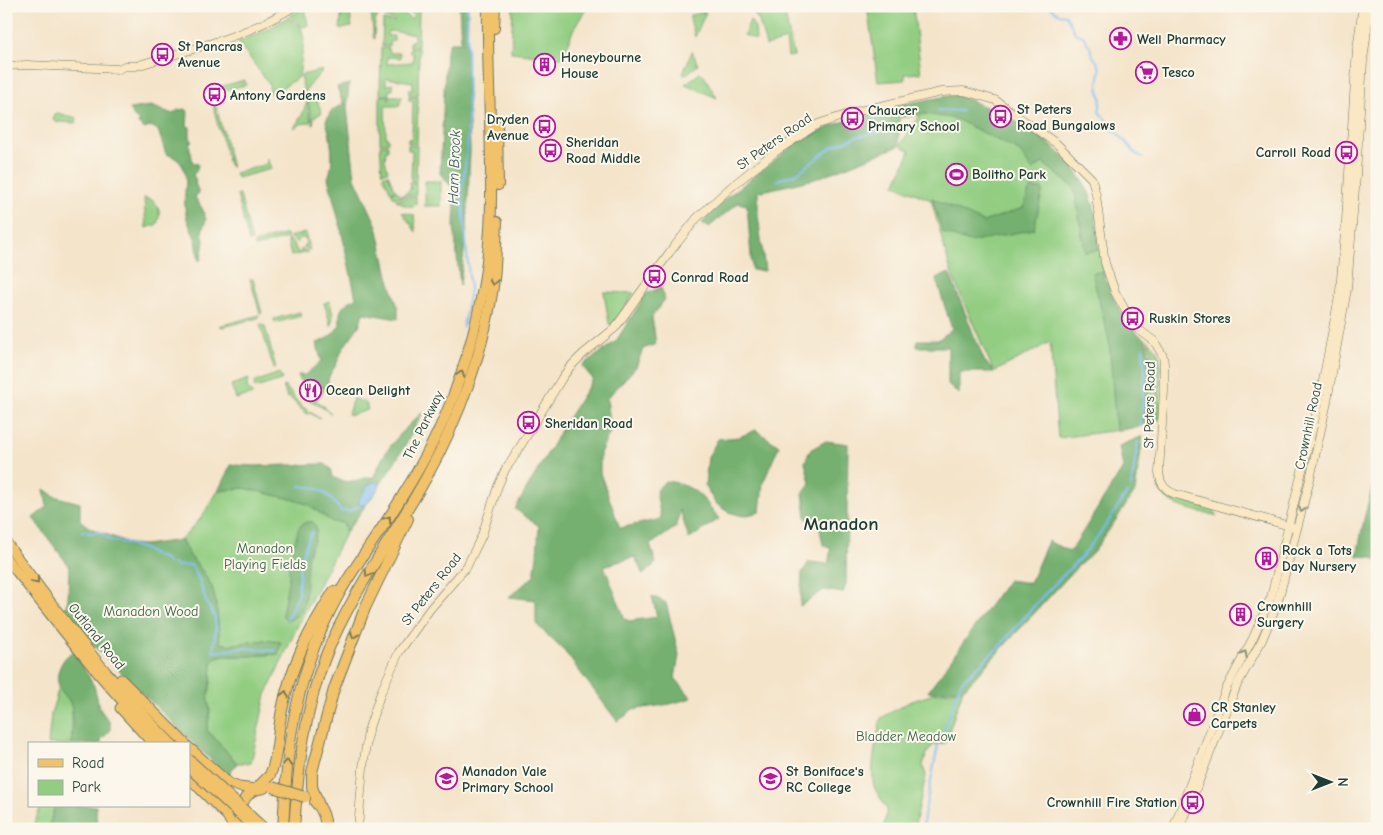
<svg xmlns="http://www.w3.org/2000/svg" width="1383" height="835" viewBox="0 0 1383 835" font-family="'Comic Neue',sans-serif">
  <rect width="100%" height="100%" fill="#fbf7ec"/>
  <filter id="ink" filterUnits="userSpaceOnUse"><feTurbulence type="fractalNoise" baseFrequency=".02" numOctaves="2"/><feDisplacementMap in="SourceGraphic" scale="10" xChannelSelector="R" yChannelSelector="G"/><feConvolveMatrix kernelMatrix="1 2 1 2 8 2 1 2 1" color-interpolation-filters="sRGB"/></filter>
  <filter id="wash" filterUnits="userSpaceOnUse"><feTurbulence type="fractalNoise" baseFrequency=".0096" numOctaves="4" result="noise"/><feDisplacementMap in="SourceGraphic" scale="20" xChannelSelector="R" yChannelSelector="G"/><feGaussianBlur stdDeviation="1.12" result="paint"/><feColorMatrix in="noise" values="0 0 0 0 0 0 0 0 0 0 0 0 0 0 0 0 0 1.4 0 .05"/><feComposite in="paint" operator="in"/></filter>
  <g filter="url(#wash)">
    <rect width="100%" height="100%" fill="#f4e4ca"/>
    <!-- green -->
    <g fill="#92cd81" stroke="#58855a">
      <path d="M 305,6 L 320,6 L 305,11 L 308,25 L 303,27 L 290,16 Z"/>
      <path d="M 342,6 L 349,6 L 352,27 L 340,29 Z"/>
      <path d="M 371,6 L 379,6 L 381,9 L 375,22 L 374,39 L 373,35 Z"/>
      <path d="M 393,6 L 396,6 L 395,8 L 411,19 L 414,15 L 401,6 L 414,6 L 419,10 L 418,47 L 410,47 L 410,41 L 414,41 L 414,34 L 388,31 L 387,36 L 394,36 L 394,41 L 390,41 L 390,46 L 382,46 L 383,22 L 384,20 L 394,22 L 394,20 L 385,17 Z"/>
      <path d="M 513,6 L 588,6 L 573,30 L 563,58 L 511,52 Z"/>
      <path d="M 749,6 L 783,6 L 794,56 L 788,57 L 786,40 L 766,46 L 759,21 Z"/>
      <path d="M 867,6 L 913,6 L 921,73 L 905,74 L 905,80 L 878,82 Z"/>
      <path d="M 706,12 L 695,37 L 690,19 L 690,15 Z"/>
      <path d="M 288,17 L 301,27 L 304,39 L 299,77 L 280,89 L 280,91 L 270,94 L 269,84 L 238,42 L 266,30 Z"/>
      <path d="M 750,20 L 755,28 L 756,40 L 744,35 Z"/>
      <path d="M 381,48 L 389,48 L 390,53 L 400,53 L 400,58 L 387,57 L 387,64 L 413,62 L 413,53 L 410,53 L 410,48 L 419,49 L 418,95 L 409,95 L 409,90 L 413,90 L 413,82 L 386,78 L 386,85 L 393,84 L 393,90 L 389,90 L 389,95 L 380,95 Z"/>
      <path d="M 692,51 L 698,65 L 685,75 L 683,74 Z"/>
      <path d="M 323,70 L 310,85 L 304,94 L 301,75 Z"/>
      <path d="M 700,73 L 703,74 L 717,98 L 685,84 Z"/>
      <path d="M 245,80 L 246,85 L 216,92 L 215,88 Z"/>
      <path d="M 213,95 L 222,129 L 219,130 L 212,101 Z"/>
      <path d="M 315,95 L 322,113 L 314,117 L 313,125 L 308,100 L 310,96 Z"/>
      <path d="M 380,96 L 389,96 L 389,101 L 390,96 L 402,96 L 399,106 L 385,106 L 386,138 L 388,138 L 388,143 L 380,143 Z"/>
      <path d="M 409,97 L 418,97 L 417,144 L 408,143 L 408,139 L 412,138 L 413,101 L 409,101 Z"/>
      <path d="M 307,102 L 311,122 L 301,124 L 294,128 L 302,115 Z"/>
      <path d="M 58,113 L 77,118 L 76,123 L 56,122 L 53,120 L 55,114 Z"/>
      <path d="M 921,114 L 956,115 L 1039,157 L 1075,185 L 1088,251 L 1100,249 L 1114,339 L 1119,430 L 1058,438 L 1050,342 L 994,372 L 952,275 L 931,200 L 895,185 L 910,151 L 900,145 Z"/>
      <path d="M 223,130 L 232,168 L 229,165 L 220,131 Z"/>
      <path d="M 380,145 L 388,145 L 388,150 L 386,150 L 385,160 L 388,171 L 382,173 Z"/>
      <path d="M 408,145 L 417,146 L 416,182 L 411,182 L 412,150 L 408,150 Z"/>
      <path d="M 267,158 L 271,169 L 237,178 L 235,173 L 264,165 L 267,162 Z"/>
      <path d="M 388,174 L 395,190 L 391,192 L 383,176 Z"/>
      <rect x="425" y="181" width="16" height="25"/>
      <path d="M 409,183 L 416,183 L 416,194 L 395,198 L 391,193 L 396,190 L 401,196 L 411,189 Z"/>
      <path d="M 237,195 L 240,195 L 252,241 L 249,242 Z"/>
      <path d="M 416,196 L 416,204 L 413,207 L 405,205 L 396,200 Z"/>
      <path d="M 144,198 C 159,199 163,214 156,225 L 146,228 Z"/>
      <path d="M 402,212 L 414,215 L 416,232 Z"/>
      <path d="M 305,233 L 310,250 L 304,248 L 306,241 L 304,238 L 300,238 L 297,243 L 289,237 Z"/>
      <path d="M 286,234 L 287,238 L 255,247 L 254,243 Z"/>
      <path d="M 287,239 L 294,244 L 298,253 L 301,252 L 301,249 L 308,252 L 291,256 Z"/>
      <path d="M 250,279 L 253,279 L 262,313 L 260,314 Z"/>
      <path d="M 604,292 L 634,293 L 612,325 L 609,324 Z"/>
      <path d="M 330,301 L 333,316 L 331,326 L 324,303 Z"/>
      <path d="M 300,312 L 301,316 L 275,323 L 274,319 Z"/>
      <path d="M 259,315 L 258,318 L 223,327 L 219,326 Z"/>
      <path d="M 260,324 L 265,326 L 276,368 L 274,369 Z"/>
      <path d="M 1148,340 L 1158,351 L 1160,359 L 1161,419 L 1158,419 L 1154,365 Z"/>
      <path d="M 1152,365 L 1153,391 L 1143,426 Z"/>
      <path d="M 279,373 L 282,379 L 281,380 L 256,388 L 254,386 L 255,382 Z"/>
      <path d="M 249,379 L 247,387 L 253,394 L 236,399 L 231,385 Z"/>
      <path d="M 283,386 L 286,387 L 300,405 L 320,419 L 310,413 L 306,414 L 289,397 L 287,398 Z"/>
      <path d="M 322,387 L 326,388 L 316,401 L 325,407 L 325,409 L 331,413 L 308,399 L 320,392 Z"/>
      <path d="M 1154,394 L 1157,420 L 1153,423 L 1146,425 Z"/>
      <path d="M 353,398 L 366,403 L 368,410 L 351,415 L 348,414 Z"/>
      <path d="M 1159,486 L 1171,497 L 1210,508 L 1214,510 L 1217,516 C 1197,510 1168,509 1158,488 Z"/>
      <path d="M 244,488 C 264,492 290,495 309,505 C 322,513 326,522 343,523 L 346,532 L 298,625 L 266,695 L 251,763 L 237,763 L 207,730 L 210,711 L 208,700 L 211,681 L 212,662 L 218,656 L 248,656 L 278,654 L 265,640 L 230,645 L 220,643 L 216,603 L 212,587 L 203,572 L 190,556 L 181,540 L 201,518 L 218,491 Z"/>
      <path d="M 59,687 L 69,698 L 72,708 L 72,744 L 48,744 L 51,714 Z"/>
      <path d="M 963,690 L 945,743 L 933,745 L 927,753 L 923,765 L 926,776 L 914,829 L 880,829 L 884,825 L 887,809 C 882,800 874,791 873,781 C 871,762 877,737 881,718 L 909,702 L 928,696 L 932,693 Z"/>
      <path d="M 41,806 L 55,806 L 48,829 L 32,829 Z"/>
    </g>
    <!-- forest -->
    <g fill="#75b06f" stroke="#4a7652">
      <path d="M 459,6 L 468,6 L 467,70 L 470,150 L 467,226 L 460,285 L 454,227 L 455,196 L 451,186 L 440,174 L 446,52 L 450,42 L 461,42 Z"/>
      <path d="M 349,84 L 347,108 L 355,178 L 377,226 L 388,276 L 398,308 L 398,319 L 363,313 L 359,326 L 343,348 L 336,365 L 329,376 L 327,388 L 309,382 L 301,383 L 298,375 L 305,375 L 321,361 L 317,343 C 327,340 334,333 340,325 C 338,309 343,304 356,298 L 340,225 L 328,178 C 335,162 331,137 326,121 L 331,111 L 343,104 L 337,87 Z"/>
      <path d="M 955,95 C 1008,113 1079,149 1094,207 C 1097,221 1098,236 1099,250 L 1085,252 L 1074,188 L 1043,163 L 1032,170 L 1019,151 L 956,119 L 925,114 L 899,118 L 899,146 L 815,179 L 758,192 L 758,215 L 765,271 L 752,270 L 747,205 L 738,203 L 709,227 L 702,223 L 721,202 L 799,141 L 836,124 L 896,105 Z"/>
      <path d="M 151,106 L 173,114 L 178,110 L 186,109 L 188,112 L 187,126 L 190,127 L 190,137 L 192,141 L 189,144 L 193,163 L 198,164 L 197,170 L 193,175 L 196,180 L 195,183 L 199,193 L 195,197 L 203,210 L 206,220 L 202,231 L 204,241 L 201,259 L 199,261 C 197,254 198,248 196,241 C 194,234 189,226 187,219 C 185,211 184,200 185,192 C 187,174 186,160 166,154 L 158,130 L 151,126 L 145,129 L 138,124 L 139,120 L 135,118 L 129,109 Z"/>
      <path d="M 1030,188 L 1043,189 L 1034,229 L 970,242 L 943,233 L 932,198 L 983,222 L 1023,208 Z"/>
      <path d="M 1103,272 C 1113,298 1122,324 1146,340 L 1152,365 L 1143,426 L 1116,431 L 1109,340 L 1092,273 Z"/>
      <path d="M 949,273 L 984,360 L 994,372 L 959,372 L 959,394 L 948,384 L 948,347 L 917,347 L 917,340 L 938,340 L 952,329 L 936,279 Z"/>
      <path d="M 661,287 L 665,299 L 652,317 L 656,344 L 643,349 L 636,367 L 607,398 L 611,430 L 600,453 L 600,473 L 620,528 L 661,519 L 656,491 L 665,481 C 694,484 703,497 719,519 L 689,539 L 680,510 L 676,527 L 650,545 L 656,563 L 643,575 L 635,557 L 604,566 L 625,619 L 629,621 L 657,617 L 652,596 L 666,603 L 679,655 L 675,678 L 692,698 L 670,704 L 631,710 L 627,715 L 617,721 L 565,652 L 536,624 L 536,600 L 509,597 L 534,576 L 537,556 L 539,526 L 515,509 L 564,425 L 593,379 L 582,366 L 616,341 L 646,294 Z"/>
      <path d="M 423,412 C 401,456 375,494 346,532 L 343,523 L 332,522 L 309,505 L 295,500 L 244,488 L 218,491 L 231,465 L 256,466 L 325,464 L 331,469 L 333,477 C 351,487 358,477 374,477 C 383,450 402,431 423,412 Z"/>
      <path d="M 756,430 L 779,446 L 763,483 L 760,512 L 743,516 L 728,512 L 715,503 L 705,485 L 708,457 L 718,439 L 739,437 Z"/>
      <path d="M 1143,436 L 1135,492 L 1093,553 L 1077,567 L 965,688 L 928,692 L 1008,580 L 1030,583 L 1048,541 L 1070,552 L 1123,468 L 1119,446 Z"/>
      <path d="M 826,441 L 848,444 L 846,584 L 843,593 L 824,590 L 800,606 L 802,573 L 809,562 L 828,564 L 831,549 L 823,545 L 819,525 L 806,518 L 803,493 L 810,483 L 805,462 L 810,450 Z"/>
      <path d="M 1377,469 L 1377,560 L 1372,557 L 1357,556 L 1364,519 Z"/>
      <path d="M 44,489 L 54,496 L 80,503 L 80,520 L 90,528 L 131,544 L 144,545 L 181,540 L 190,556 L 203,572 L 212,587 L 216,603 L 220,643 L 230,645 L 265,640 L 281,642 L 278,654 L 248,656 L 218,656 L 212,662 L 211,681 L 208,700 L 210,711 L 207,730 L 237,763 L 229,775 L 218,767 L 93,645 L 64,612 L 68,599 L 69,566 L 33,518 L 47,507 Z"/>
      <path d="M 306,522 L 313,522 C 321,533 311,544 308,555 C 305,571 307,595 303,607 C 300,614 296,617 289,620 L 285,619 L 282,614 L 289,576 L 289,562 L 299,527 Z"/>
      <path d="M 74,651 L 94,686 L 100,709 L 110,723 L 110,731 L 101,740 L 101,744 L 72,744 C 72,733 74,718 72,708 C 69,697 64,696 60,688 C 53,675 62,657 74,651 Z"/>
      <path d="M 55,806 L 96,806 L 97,829 L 48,829 Z"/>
    </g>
    <!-- water -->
    <path fill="#7ebdf2" stroke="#4e7d93" d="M 377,482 L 379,484 L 379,488 L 367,504 L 359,506 L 359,499 L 370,483 Z"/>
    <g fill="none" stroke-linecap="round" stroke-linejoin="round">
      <!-- stream -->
      <g stroke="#7ebdf2" stroke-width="2">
        <path d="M 1048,6 L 1059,14 L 1066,15 L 1075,33 L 1083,36 L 1090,47 L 1093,56 L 1098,63 L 1100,69 L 1098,86 L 1101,99 L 1099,112 L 1106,120 L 1107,123 L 1126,142 L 1136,154 L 1142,157"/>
        <path d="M 938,110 L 962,111"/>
        <path d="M 777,180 L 796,174 L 832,147 L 855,137 L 893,129 L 904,125"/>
        <path d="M 463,327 L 470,290 L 462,192 L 468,142 L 467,6"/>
        <path d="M 1141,426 L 1145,373 L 1143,348"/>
        <path d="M 300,486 C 323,487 328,494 341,511 L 350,511 L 359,506"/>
        <path d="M 1131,486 L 1138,442"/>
        <path d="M 82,531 L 91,533 L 100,532 L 112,541 C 121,540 135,546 144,549 C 151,552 154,558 162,557 L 168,563"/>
        <path d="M 173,564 L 178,566 L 191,565 L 199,579 L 206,602 L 215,617 L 216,628 L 213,652 L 243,648 L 276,651"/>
        <path d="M 287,618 L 298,596 L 300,562 L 308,540 L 312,532"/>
        <path d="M 942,736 L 961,682 L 998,648 L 1041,598 L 1083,555 L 1101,532 L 1127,493"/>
        <path d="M 923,829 L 924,816 L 938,745"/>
      </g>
    </g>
  </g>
  <g filter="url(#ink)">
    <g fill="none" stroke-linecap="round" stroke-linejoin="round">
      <defs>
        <g id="secondary">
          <path d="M 6,66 L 27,65 L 119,69 L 124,66 L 136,66 C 190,49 247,37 295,6"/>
          <path d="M 358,829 L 363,768 L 368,731 L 381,692 L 399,652 L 430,609 L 467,566 L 482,535 L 498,486 L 506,468 L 512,460 L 562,378 L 570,367 L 583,354 L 615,328 L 669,253 L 697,218 L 731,187 L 775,152 L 818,124 L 855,112 L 941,92 L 964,91 L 995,100 L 1057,144 L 1092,179 L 1096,195 L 1105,263 L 1115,292 L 1134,326 L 1154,341 L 1163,356 L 1164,364 L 1164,391 L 1159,472 C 1160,483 1164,490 1175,494 L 1297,528"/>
          <path d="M 1173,829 L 1226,689 L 1253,638 L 1271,597 L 1319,402 L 1340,291 L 1346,220 L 1357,49 L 1363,6"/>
          <path d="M 1180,829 L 1237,685 L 1262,640 L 1278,601 L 1310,479 L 1326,407 L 1347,289 L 1356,176 L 1363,61 L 1370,6"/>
        </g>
        <g id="primary">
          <path d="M 6,542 C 57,612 111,683 172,744"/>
          <path d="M 6,558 C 56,622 105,687 163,744"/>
          <path d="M 121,679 L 186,744"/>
          <path d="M 120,708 L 153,744"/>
          <path d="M 189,747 L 229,783 L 239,787 L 256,789"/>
          <path d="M 189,778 L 227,816 L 234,829"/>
        </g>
        <g id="highway">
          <path d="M 494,28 L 495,6"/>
          <path d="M 497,125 L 498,185"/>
          <path d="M 257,788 L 270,775 L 273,767 C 278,749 278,729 282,710 C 291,665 310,628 334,591"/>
          <path d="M 315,802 C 323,809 325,818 326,829"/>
          <path d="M 319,805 L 312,787 L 312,772 L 334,689 L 365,608 L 408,519"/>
          <path d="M 240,829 C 238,810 242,790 264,788"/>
          <path d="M 283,829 C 285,796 286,762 292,729 C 300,682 316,635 339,594 C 358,560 383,529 403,495 C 423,463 441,429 454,394 C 477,332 491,264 491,198 C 492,134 487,70 488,6"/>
          <path d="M 294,829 C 298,770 304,710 326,655 C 352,592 393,537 426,478 C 459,419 486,346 494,279 C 496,260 496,241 497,222"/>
        </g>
      </defs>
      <!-- secondary casing -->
      <use href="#secondary" stroke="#6a7768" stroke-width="9"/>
      <!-- primary casing -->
      <use href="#primary" stroke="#6a7768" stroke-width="11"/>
      <!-- highway casing -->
      <use href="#highway" stroke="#6a7768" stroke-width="12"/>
      <!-- secondary -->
      <use href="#secondary" stroke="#fae7c3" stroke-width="8"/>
      <!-- primary -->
      <use href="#primary" stroke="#f2c26a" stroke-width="9"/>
      <!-- highway -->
      <use href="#highway" stroke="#f2c26a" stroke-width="10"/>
      <defs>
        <g id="primary-bridge">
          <path d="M 189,759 L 265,829"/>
          <path d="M 189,768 L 255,829"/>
        </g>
        <path id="highway-bridge" d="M 272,787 L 305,797"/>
      </defs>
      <!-- primary-bridge casing -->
      <use href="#primary-bridge" stroke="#6a7768" stroke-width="11" stroke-linecap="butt"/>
      <!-- highway-bridge casing -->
      <use href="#highway-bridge" stroke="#6a7768" stroke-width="12" stroke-linecap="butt"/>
      <!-- primary-bridge -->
      <use href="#primary-bridge" stroke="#f2c26a" stroke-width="9"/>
      <!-- highway-bridge -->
      <use href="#highway-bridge" stroke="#f2c26a" stroke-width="10"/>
    </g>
    <!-- one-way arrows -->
    <defs><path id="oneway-chevron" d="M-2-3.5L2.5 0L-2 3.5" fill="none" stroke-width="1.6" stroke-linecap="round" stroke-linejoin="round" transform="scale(1.25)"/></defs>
    <g stroke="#7e794c">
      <use href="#oneway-chevron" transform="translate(493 282) rotate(98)"/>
      <use href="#oneway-chevron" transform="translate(461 374) rotate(-72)"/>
      <use href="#oneway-chevron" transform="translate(388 519) rotate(-56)"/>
      <use href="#oneway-chevron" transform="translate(368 574) rotate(121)"/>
      <use href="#oneway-chevron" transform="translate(36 581) rotate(52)"/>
      <use href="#oneway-chevron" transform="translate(354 635) rotate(112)"/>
      <use href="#oneway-chevron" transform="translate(285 694) rotate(-77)"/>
      <use href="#oneway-chevron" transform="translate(287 763) rotate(-84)"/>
    </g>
    <g stroke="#8c927c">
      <use href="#oneway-chevron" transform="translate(1302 509) rotate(105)"/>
      <use href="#oneway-chevron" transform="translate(1244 654) rotate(-62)"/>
    </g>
  </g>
  <!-- icons -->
  <defs>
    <symbol id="pharmacy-ring" viewBox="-11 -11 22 22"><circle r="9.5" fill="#fbf7ec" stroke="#b5179e" stroke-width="1.5"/><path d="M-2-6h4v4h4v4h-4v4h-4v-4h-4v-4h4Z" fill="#b5179e"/></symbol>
    <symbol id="bus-ring" viewBox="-11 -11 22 22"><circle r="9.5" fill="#fbf7ec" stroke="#b5179e" stroke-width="1.5"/><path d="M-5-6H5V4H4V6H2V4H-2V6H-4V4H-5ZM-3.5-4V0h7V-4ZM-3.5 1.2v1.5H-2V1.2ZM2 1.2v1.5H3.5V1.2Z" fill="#b5179e"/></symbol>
    <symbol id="building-ring" viewBox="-11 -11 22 22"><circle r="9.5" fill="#fbf7ec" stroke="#b5179e" stroke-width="1.5"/><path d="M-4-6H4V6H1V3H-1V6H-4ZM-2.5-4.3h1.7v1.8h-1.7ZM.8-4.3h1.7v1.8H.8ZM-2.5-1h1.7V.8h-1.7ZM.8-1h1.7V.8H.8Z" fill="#b5179e"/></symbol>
    <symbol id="supermarket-ring" viewBox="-11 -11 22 22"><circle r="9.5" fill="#fbf7ec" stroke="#b5179e" stroke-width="1.5"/><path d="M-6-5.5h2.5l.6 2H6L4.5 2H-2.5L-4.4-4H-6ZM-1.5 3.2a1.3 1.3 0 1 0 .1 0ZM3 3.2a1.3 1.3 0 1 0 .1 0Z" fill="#b5179e"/></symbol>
    <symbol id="stadium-ring" viewBox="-11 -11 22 22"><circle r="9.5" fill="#fbf7ec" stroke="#b5179e" stroke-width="1.5"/><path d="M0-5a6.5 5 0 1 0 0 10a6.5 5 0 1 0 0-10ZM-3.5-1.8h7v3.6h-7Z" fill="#b5179e"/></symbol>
    <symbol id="restaurant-ring" viewBox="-11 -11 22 22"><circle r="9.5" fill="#fbf7ec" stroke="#b5179e" stroke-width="1.5"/><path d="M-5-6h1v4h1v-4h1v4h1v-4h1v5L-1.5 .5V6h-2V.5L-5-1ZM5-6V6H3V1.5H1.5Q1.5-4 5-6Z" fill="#b5179e"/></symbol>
    <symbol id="shop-ring" viewBox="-11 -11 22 22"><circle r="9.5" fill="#fbf7ec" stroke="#b5179e" stroke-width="1.5"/><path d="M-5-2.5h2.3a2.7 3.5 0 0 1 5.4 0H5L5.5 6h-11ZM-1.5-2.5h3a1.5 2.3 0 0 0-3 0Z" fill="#b5179e"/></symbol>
    <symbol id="school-ring" viewBox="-11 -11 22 22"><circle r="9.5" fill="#fbf7ec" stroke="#b5179e" stroke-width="1.5"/><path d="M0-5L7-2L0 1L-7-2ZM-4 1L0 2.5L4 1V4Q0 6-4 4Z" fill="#b5179e"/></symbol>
  </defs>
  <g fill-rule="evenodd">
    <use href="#pharmacy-ring" x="1108" y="26" width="25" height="25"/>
    <use href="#bus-ring" x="150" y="42" width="25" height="25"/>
    <use href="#building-ring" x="532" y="52" width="25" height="25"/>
    <use href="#supermarket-ring" x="1134" y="60" width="25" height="25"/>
    <use href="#bus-ring" x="202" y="82" width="25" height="25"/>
    <use href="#bus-ring" x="988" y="104" width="25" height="25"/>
    <use href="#bus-ring" x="840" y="106" width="25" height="25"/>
    <use href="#bus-ring" x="532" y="114" width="25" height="25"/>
    <use href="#bus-ring" x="538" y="138" width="25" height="25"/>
    <use href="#bus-ring" x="1334" y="140" width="25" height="25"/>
    <use href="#stadium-ring" x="944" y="162" width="25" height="25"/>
    <use href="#bus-ring" x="642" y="264" width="25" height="25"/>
    <use href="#bus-ring" x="1120" y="306" width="25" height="25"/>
    <use href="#restaurant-ring" x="298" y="378" width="25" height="25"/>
    <use href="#bus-ring" x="516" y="410" width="25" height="25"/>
    <use href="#building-ring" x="1254" y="546" width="25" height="25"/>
    <use href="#building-ring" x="1228" y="602" width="25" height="25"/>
    <use href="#shop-ring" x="1182" y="702" width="25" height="25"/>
    <use href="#school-ring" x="434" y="766" width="25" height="25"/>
    <use href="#school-ring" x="758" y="766" width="25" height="25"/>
    <use href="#bus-ring" x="1180" y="790" width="25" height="25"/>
  </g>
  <g text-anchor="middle" stroke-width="4" stroke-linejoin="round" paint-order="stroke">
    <!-- poi labels -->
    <g font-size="14" font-weight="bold" fill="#1f3d34" stroke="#fbf7ec" text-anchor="start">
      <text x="1137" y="44">Well Pharmacy</text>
      <text x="178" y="51">St Pancras<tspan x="178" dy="16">Avenue</tspan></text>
      <text x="561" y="62">Honeybourne<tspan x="561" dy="16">House</tspan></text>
      <text x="1162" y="77">Tesco</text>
      <text x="230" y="100">Antony Gardens</text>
      <text x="1017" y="114">St Peters<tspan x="1017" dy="16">Road Bungalows</tspan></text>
      <text x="868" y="115">Chaucer<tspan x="868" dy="16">Primary School</tspan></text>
      <text x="529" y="124" text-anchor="end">Dryden<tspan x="529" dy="16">Avenue</tspan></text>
      <text x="566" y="147">Sheridan<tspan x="566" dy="16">Road Middle</tspan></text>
      <text x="1331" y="157" text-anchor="end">Carroll Road</text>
      <text x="972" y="179">Bolitho Park</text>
      <text x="671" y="282">Conrad Road</text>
      <text x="1149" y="323">Ruskin Stores</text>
      <text x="326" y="395">Ocean Delight</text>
      <text x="545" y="428">Sheridan Road</text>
      <text x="1282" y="555">Rock a Tots<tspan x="1282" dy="16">Day Nursery</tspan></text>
      <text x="1257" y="611">Crownhill<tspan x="1257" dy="16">Surgery</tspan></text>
      <text x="1211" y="712">CR Stanley<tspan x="1211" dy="16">Carpets</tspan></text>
      <text x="462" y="776">Manadon Vale<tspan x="462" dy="16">Primary School</tspan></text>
      <text x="786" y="776">St Boniface's<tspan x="786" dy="16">RC College</tspan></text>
      <text x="1177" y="807" text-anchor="end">Crownhill Fire Station</text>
    </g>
    <!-- street labels -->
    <g font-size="14" fill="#1f3d34" stroke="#fbf7ec">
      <text transform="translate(774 141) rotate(-35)" y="5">St Peters Road</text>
      <text transform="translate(1149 405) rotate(-89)" y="5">St Peters Road</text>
      <text transform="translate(423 425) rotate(-64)" y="5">The Parkway</text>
      <text transform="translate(1308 426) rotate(-78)" y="5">Crownhill Road</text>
      <text transform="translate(431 589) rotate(-52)" y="5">St Peters Road</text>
      <text transform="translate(97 636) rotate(51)" y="5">Outland Road</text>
    </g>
    <!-- park labels -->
    <g font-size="14" fill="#3c6147" stroke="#fbf7ec">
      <text x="265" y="553">Manadon<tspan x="265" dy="16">Playing Fields</tspan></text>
      <text x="151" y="616">Manadon Wood</text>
      <text x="906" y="741">Bladder Meadow</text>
    </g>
    <!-- water labels -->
    <g font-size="15" font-style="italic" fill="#375d64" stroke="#fbf7ec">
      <text transform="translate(454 167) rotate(-88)" y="5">Ham Brook</text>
    </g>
    <!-- district labels -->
    <g font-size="19" font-weight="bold" fill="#1f3d34" stroke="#fbf7ec">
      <text x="841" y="530">Manadon</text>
    </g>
  </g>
  <!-- margin -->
  <rect width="1383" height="835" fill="none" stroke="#fbf7ec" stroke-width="25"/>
  <!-- legend -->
  <rect x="28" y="742" width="162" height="65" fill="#fbf7ec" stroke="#a3ada2"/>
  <rect x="38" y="759" width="25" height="8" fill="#f2c26a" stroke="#a3ada2"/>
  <text x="72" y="768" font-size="15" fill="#1f3d34">Road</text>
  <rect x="38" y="780" width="25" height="15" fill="#92cd81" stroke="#a3ada2"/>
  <text x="72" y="792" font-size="15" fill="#1f3d34">Park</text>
  <!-- north arrow -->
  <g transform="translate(1330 782) rotate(90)" stroke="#fbf7ec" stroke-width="4" paint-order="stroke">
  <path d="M0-4L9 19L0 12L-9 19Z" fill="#1f3d34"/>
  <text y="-8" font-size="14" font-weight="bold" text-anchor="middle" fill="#1f3d34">N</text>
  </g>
</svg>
